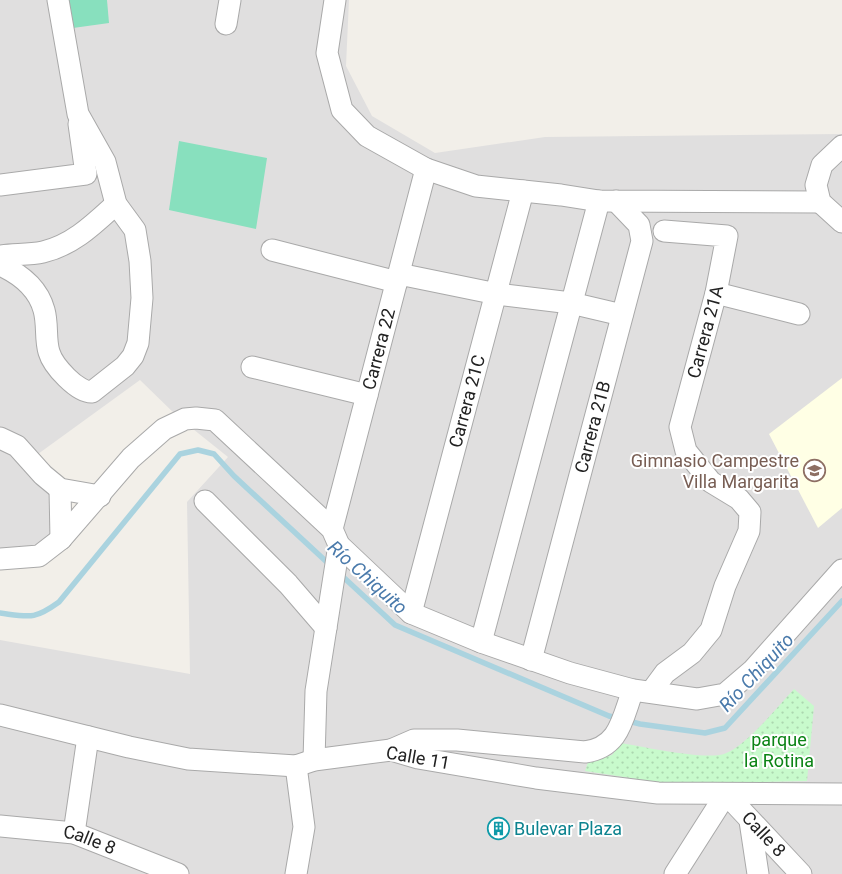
<svg xmlns="http://www.w3.org/2000/svg" width="842" height="874" viewBox="0 0 842 874" font-family="Roboto,sans-serif">
  <defs>
    <pattern id="park-dots" width="8" height="8" patternUnits="userSpaceOnUse" patternTransform="scale(1.25)"><rect width="8" height="8" fill="#c8facc"/><path d="M2 2h.1M6 6h.1" fill="none" stroke="#acd6af" stroke-width="1.8" stroke-linecap="round"/></pattern>
  </defs>
  <rect width="100%" height="100%" fill="#f2efe9"/>
  <!-- residential -->
  <path fill="#e0dfdf" d="M 0,0 L 349,0 L 346,66 L 372,116 L 435,153 L 545,137 L 842,134 L 842,874 L 0,874 L 0,640 L 190,674 L 187,502 L 228,457 L 178,417 L 140,380 L 38,454 L 68,483 L 74,539 L 0,560 Z"/>
  <!-- education -->
  <path fill="#ffffe5" d="M 842,378 L 842,508 L 818,528 L 769,434 Z"/>
  <!-- park -->
  <path fill="url(#park-dots)" d="M 794,689 L 814,706 L 807,781 L 669,784 L 585,771 L 588,762 L 612,755 L 621,743 C 644,747 704,760 724,754 C 746,747 778,706 794,689 Z"/>
  <!-- pitch -->
  <g fill="#88e0be">
    <path d="M 69,0 L 107,0 L 109,23 L 73,28 Z"/>
    <path d="M 179,141 L 267,158 L 256,229 L 169,210 Z"/>
  </g>
  <g fill="none" stroke-linecap="round" stroke-linejoin="round">
    <!-- stream -->
    <g stroke="#aad3df" stroke-width="5.5">
      <path d="M 340,574 L 395,625 L 609,716 L 640,724 L 705,733 L 725,728 L 842,601"/>
      <path d="M 0,613 C 30,617 34,620 59,602 L 180,454 L 198,450 L 214,454 L 234,476 L 330,565"/>
    </g>
    <defs>
      <g id="minor">
        <path d="M 335,0 L 327,53 L 342,110 L 367,136 L 426,169 L 476,186 L 561,195 L 599,201 L 820,202"/>
        <path d="M 226,24 L 230,0"/>
        <path d="M 842,146 L 822,165 L 816,185 L 820,202 L 842,222"/>
        <path d="M 0,185 L 86,174 L 79,124"/>
        <path d="M 272,250 L 397,282"/>
        <path d="M 0,256 C 14,254 29,255 43,252 C 73,245 94,224 116,204"/>
        <path d="M 0,265 C 20,274 38,288 44,310 C 48,324 45,339 49,352 C 53,366 78,393 92,392 L 125,366 L 133,356 L 138,343 L 142,298 L 140,261 L 135,230 L 116,204 L 105,162 L 78,114 L 58,0"/>
        <path d="M 399,274 L 497,294 L 571,303 L 622,315"/>
        <path d="M 716,293 L 799,314"/>
        <path d="M 252,367 L 367,395"/>
        <path d="M 0,438 L 17,446 L 43,475 L 60,489 L 100,496"/>
        <path d="M 60,489 L 61,539"/>
        <path d="M 205,501 L 288,584 L 326,628"/>
        <path id="s1" d="M 332,529 L 426,169"/>
        <path d="M 0,559 L 39,556 L 61,539 L 131,458 L 164,429 L 185,419 L 196,418 L 215,420 L 332,529 L 339,545 L 411,613 L 481,642 L 570,673 L 633,690 L 697,699 L 725,694 L 753,670 L 842,570"/>
        <path id="s2" d="M 411,613 L 523,191"/>
        <path d="M 481,642 L 599,201"/>
        <path id="s3" d="M 531,660 L 642,241 L 639,225 L 616,201"/>
        <path id="s4" d="M 651,692 L 665,673 L 692,653 L 711,630 L 725,586 L 749,531 L 750,512 L 739,499 L 711,482 L 686,451 L 680,427 L 716,293 L 727,236 L 664,231"/>
        <path d="M 0,715 L 129,747 L 188,759 L 296,766 L 314,760 L 391,750 L 418,758 L 536,778 L 658,793 L 842,794"/>
        <path d="M 391,750 L 414,740 L 457,740 L 585,752 C 620,747 622,719 633,690"/>
        <path d="M 314,760 L 316,691 L 339,545"/>
        <path d="M 750,821 L 758,874"/>
        <path id="s5" d="M 0,826 L 74,833 L 178,874"/>
        <path d="M 74,833 L 88,737"/>
        <path d="M 296,874 L 304,827 L 296,766"/>
        <path id="s6" d="M 675,874 L 726,794 L 801,874"/>
      </g>
    </defs>
    <!-- minor casing -->
    <use href="#minor" stroke="#a9a9a9" stroke-width="23"/>
    <!-- minor -->
    <use href="#minor" stroke="#fff" stroke-width="21"/>
  </g>
  <!-- icons -->
  <defs>
    <symbol id="school-ring" viewBox="-11 -11 22 22"><circle r="9.5" fill="#fff" stroke="#8d6e63" stroke-width="1.5"/><path d="M0-5L7-2L0 1L-7-2ZM-4 1L0 2.5L4 1V4Q0 6-4 4Z" fill="#8d6e63"/></symbol>
    <symbol id="building-ring" viewBox="-11 -11 22 22"><circle r="9.5" fill="#fff" stroke="#0f9aa8" stroke-width="1.5"/><path d="M-4-6H4V6H1V3H-1V6H-4ZM-2.5-4.3h1.7v1.8h-1.7ZM.8-4.3h1.7v1.8H.8ZM-2.5-1h1.7V.8h-1.7ZM.8-1h1.7V.8H.8Z" fill="#0f9aa8"/></symbol>
  </defs>
  <g fill-rule="evenodd">
    <use href="#school-ring" x="802" y="458" width="25" height="25"/>
    <use href="#building-ring" x="486" y="816" width="25" height="25"/>
  </g>
  <g text-anchor="middle" stroke-width="4" stroke-linejoin="round" paint-order="stroke">
    <!-- street labels -->
    <g font-size="18" fill="#222" stroke="#fff">
      <text dy="6" stroke="none"><textPath href="#s4" startOffset="425">Carrera 21A</textPath></text>
      <text dy="6" stroke="none"><textPath href="#s1" startOffset="186">Carrera 22</textPath></text>
      <text dy="6" stroke="none"><textPath href="#s2" startOffset="219">Carrera 21C</textPath></text>
      <text dy="6" stroke="none"><textPath href="#s3" startOffset="241">Carrera 21B</textPath></text>
      <text transform="translate(418 758) rotate(10)" y="6">Calle 11</text>
      <text dy="6" stroke="none"><textPath href="#s6" startOffset="150">Calle 8</textPath></text>
      <text dy="6" stroke="none"><textPath href="#s5" startOffset="91">Calle 8</textPath></text>
    </g>
    <!-- education labels -->
    <g font-size="18" fill="#785e54" stroke="#fff" text-anchor="end">
      <text x="799" y="467">Gimnasio Campestre<tspan x="799" dy="21">Villa Margarita</tspan></text>
    </g>
    <!-- park labels -->
    <g font-size="18" fill="#0c8416" stroke="#fff">
      <text x="779" y="746">parque<tspan x="779" dy="21">la Rotina</tspan></text>
    </g>
    <!-- culture labels -->
    <g font-size="18" fill="#0d838f" stroke="#fff" text-anchor="start">
      <text x="514" y="835">Bulevar Plaza</text>
    </g>
    <!-- water labels -->
    <g font-size="19" font-style="italic" fill="#4a7aab" stroke="#fff">
      <text transform="translate(368 577) rotate(42)" y="7">Río Chiquito</text>
      <text transform="translate(756 672) rotate(-47)" y="7">Río Chiquito</text>
    </g>
  </g>
</svg>
